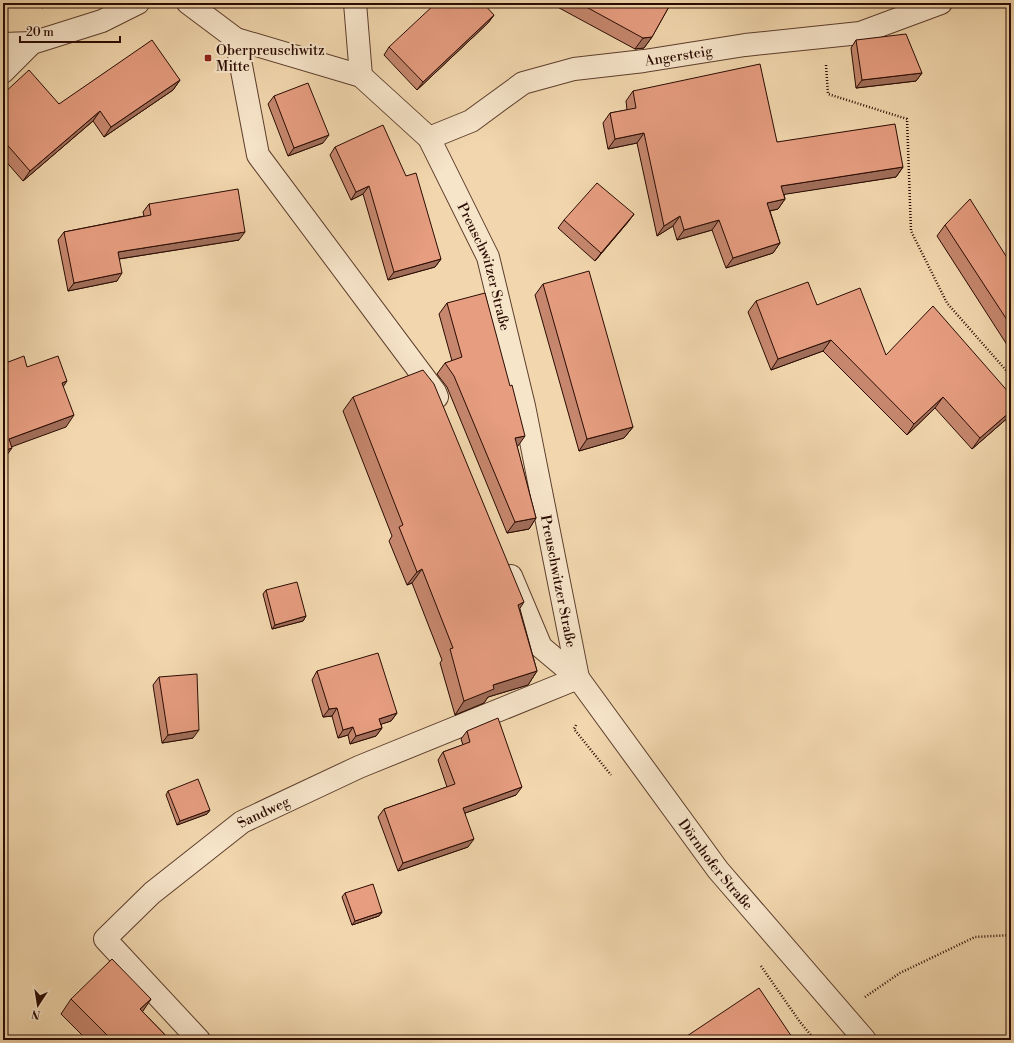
<svg xmlns="http://www.w3.org/2000/svg" width="1014" height="1043" viewBox="0 0 1014 1043" font-family="'Libre Bodoni',serif">
  <rect width="100%" height="100%" fill="#f2d7ae"/>
  <filter id="stains"><feTurbulence type="fractalNoise" baseFrequency=".005" numOctaves="4"/><feColorMatrix values="0 0 0 0 .2 0 0 0 0 .09 0 0 0 0 .02 0 0 0 .5 -.17"/></filter>
  <radialGradient id="worn" r=".72"><stop offset=".6" stop-color="#630" stop-opacity="0"/><stop offset="1" stop-color="#630" stop-opacity=".3"/></radialGradient>
  <g fill="none" stroke-linecap="round" stroke-linejoin="round">
    <defs>
      <g id="minor">
        <path id="s1" d="M 188,3 L 236,39 L 361,76 L 429,138 L 488,257 L 524,406 L 578,678"/>
        <path d="M 355,3 L 361,76"/>
        <path d="M 236,39 L 258,155 L 435,392 L 437,397"/>
        <path d="M 3,44 L 32,43"/>
        <path d="M 3,72 L 32,43 L 102,21 L 138,3"/>
        <path id="s2" d="M 429,138 L 471,121 L 523,83 L 574,69 L 644,61 L 745,45 L 860,33 L 941,3"/>
        <path id="s3" d="M 511,576 L 541,647 L 578,678 L 718,870 L 865,1040"/>
        <path id="s4" d="M 199,1040 L 105,939 L 152,893 L 242,822 L 359,767 L 578,678"/>
      </g>
    </defs>
    <!-- minor casing -->
    <use href="#minor" stroke="#5c3e2d" stroke-width="24"/>
    <!-- path -->
    <g stroke="#2a0b02" stroke-width="2.5" stroke-dasharray="1 2" stroke-linecap="butt">
      <path d="M 826,65 L 828,94 L 907,119 L 911,231 L 947,303 L 1011,376"/>
      <path d="M 576,725 L 574,729 L 611,775"/>
      <path d="M 761,966 L 800,1022 L 815,1040"/>
      <path d="M 865,997 L 900,973 L 975,937 L 1011,935"/>
    </g>
    <!-- minor -->
    <use href="#minor" stroke="#f7e5ca" stroke-width="22"/>
  </g>
  <!-- wall -->
  <g fill="#c6876e" stroke="#2a0b02">
    <path d="M 39,3 L 52,3 L 42,8 Z"/>
    <path d="M 550,3 L 671,3 L 652,37 L 644,48 L 635,49 Z"/>
    <path d="M 494,15 L 488,23 L 417,90 L 384,55 L 389,47 Z"/>
    <path d="M 856,40 L 922,73 L 916,81 L 856,88 L 851,48 Z"/>
    <path d="M 180,80 L 173,90 L 104,137 L 93,121 L 23,181 L 3,158 L 3,94 L 59,104 Z"/>
    <path d="M 633,91 L 777,142 L 903,167 L 896,177 L 784,194 L 785,199 L 778,209 L 770,211 L 780,243 L 773,253 L 726,268 L 712,230 L 677,240 L 673,226 L 657,236 L 637,143 L 608,149 L 603,123 L 610,113 L 627,110 L 626,101 Z"/>
    <path d="M 274,96 L 323,143 L 288,156 L 268,104 Z"/>
    <path d="M 335,147 L 441,259 L 435,267 L 388,280 L 363,194 L 351,200 L 330,155 Z"/>
    <path d="M 149,204 L 239,240 L 119,259 L 117,281 L 68,291 L 58,240 L 64,232 L 144,216 L 143,212 Z"/>
    <path d="M 634,214 L 628,222 L 595,261 L 558,228 L 564,220 Z"/>
    <path d="M 945,225 L 1011,264 L 1011,351 L 937,236 Z"/>
    <path d="M 543,284 L 633,427 L 624,438 L 579,451 L 535,295 Z"/>
    <path d="M 756,301 L 817,305 L 886,355 L 1011,415 L 972,449 L 935,408 L 907,435 L 823,351 L 771,370 L 748,312 Z"/>
    <path d="M 447,303 L 518,446 L 517,447 L 536,518 L 529,529 L 507,533 L 447,387 L 437,374 L 445,363 L 452,361 L 439,314 Z"/>
    <path d="M 353,397 L 520,609 L 537,671 L 528,685 L 488,697 L 484,703 L 455,715 L 440,663 L 442,660 L 412,583 L 407,585 L 389,541 L 392,536 L 343,411 Z"/>
    <path d="M 266,590 L 306,616 L 303,621 L 272,629 L 263,594 Z"/>
    <path d="M 317,671 L 397,713 L 391,721 L 381,724 L 382,728 L 376,736 L 350,744 L 348,735 L 338,738 L 332,716 L 323,717 L 312,680 Z"/>
    <path d="M 159,677 L 193,738 L 162,743 L 153,685 Z"/>
    <path d="M 467,731 L 516,795 L 465,813 L 468,847 L 398,871 L 378,817 L 384,809 L 447,787 L 438,760 L 443,752 L 463,745 L 461,739 Z"/>
    <path d="M 168,791 L 210,810 L 207,814 L 177,825 L 166,795 Z"/>
    <path d="M 345,893 L 382,912 L 379,916 L 352,925 L 342,897 Z"/>
    <path d="M 71,999 L 151,999 L 142,1011 L 170,1040 L 87,1040 L 61,1014 Z"/>
  </g>
  <!-- shaded-wall -->
  <g fill="#a16e5a" stroke="#2a0b02">
    <path d="M 45,3 L 52,3 L 42,8 Z"/>
    <path d="M 494,15 L 488,23 L 417,90 L 423,82 Z"/>
    <path d="M 652,37 L 644,48 L 635,49 L 643,38 Z"/>
    <path d="M 922,73 L 916,81 L 856,88 L 862,80 Z"/>
    <path d="M 180,80 L 173,90 L 104,137 L 111,127 Z"/>
    <path d="M 100,111 L 93,121 L 23,181 L 30,171 Z"/>
    <path d="M 644,133 L 637,143 L 608,149 L 615,139 Z"/>
    <path d="M 329,135 L 323,143 L 288,156 L 294,148 Z"/>
    <path d="M 903,167 L 896,177 L 774,196 L 781,186 Z"/>
    <path d="M 369,186 L 363,194 L 351,200 L 356,192 Z"/>
    <path d="M 785,199 L 778,209 L 760,213 L 767,203 Z"/>
    <path d="M 634,214 L 628,222 L 595,261 L 601,253 Z"/>
    <path d="M 680,216 L 673,226 L 657,236 L 664,226 Z"/>
    <path d="M 719,220 L 712,230 L 677,240 L 684,230 Z"/>
    <path d="M 245,232 L 239,240 L 112,260 L 118,252 Z"/>
    <path d="M 780,243 L 773,253 L 726,268 L 733,258 Z"/>
    <path d="M 441,259 L 435,267 L 388,280 L 394,272 Z"/>
    <path d="M 122,273 L 117,281 L 68,291 L 74,283 Z"/>
    <path d="M 831,340 L 823,351 L 771,370 L 778,359 Z"/>
    <path d="M 67,381 L 59,393 L 62,383 Z"/>
    <path d="M 943,397 L 935,408 L 907,435 L 914,424 Z"/>
    <path d="M 1011,411 L 1011,415 L 972,449 L 980,438 Z"/>
    <path d="M 74,415 L 66,427 L 3,450 L 9,439 Z"/>
    <path d="M 633,427 L 624,438 L 579,451 L 587,439 Z"/>
    <path d="M 525,436 L 518,446 L 507,449 L 515,438 Z"/>
    <path d="M 12,448 L 4,459 L 3,460 L 3,451 Z"/>
    <path d="M 536,518 L 529,529 L 507,533 L 515,522 Z"/>
    <path d="M 422,569 L 412,583 L 407,585 L 417,572 Z"/>
    <path d="M 524,602 L 515,616 L 518,605 Z"/>
    <path d="M 306,616 L 303,621 L 272,629 L 275,625 Z"/>
    <path d="M 537,671 L 528,685 L 488,697 L 484,703 L 455,715 L 464,701 L 493,685 Z"/>
    <path d="M 337,708 L 332,716 L 323,717 L 329,709 Z"/>
    <path d="M 397,713 L 391,721 L 373,727 L 379,719 Z"/>
    <path d="M 353,727 L 348,735 L 338,738 L 343,730 Z"/>
    <path d="M 382,728 L 376,736 L 350,744 L 356,736 Z"/>
    <path d="M 199,730 L 193,738 L 162,743 L 168,735 Z"/>
    <path d="M 522,787 L 516,795 L 457,816 L 463,808 Z"/>
    <path d="M 210,810 L 207,814 L 177,825 L 180,821 Z"/>
    <path d="M 474,839 L 468,847 L 398,871 L 403,863 Z"/>
    <path d="M 382,912 L 379,916 L 352,925 L 355,921 Z"/>
    <path d="M 151,999 L 141,1014 L 140,1009 Z"/>
  </g>
  <!-- building -->
  <g fill="#e69d80" stroke="#2a0b02">
    <path d="M 436,3 L 483,3 L 494,15 L 423,82 L 389,47 Z"/>
    <path d="M 579,3 L 671,3 L 652,37 L 643,38 Z"/>
    <path d="M 906,34 L 922,73 L 862,80 L 856,40 Z"/>
    <path d="M 152,40 L 180,80 L 111,127 L 100,111 L 30,171 L 3,140 L 3,94 L 29,70 L 59,104 Z"/>
    <path d="M 760,64 L 777,142 L 895,124 L 903,167 L 781,186 L 785,199 L 767,203 L 780,243 L 733,258 L 719,220 L 684,230 L 680,216 L 664,226 L 644,133 L 615,139 L 610,113 L 636,108 L 633,91 Z"/>
    <path d="M 308,83 L 329,135 L 294,148 L 274,96 Z"/>
    <path d="M 383,125 L 406,176 L 416,173 L 441,259 L 394,272 L 369,186 L 356,192 L 335,147 Z"/>
    <path d="M 597,183 L 634,214 L 601,253 L 564,220 Z"/>
    <path d="M 238,189 L 245,232 L 118,252 L 122,273 L 74,283 L 64,232 L 151,215 L 149,204 Z"/>
    <path d="M 970,199 L 1011,264 L 1011,326 L 945,225 Z"/>
    <path d="M 589,271 L 633,427 L 587,439 L 543,284 Z"/>
    <path d="M 808,282 L 817,305 L 860,288 L 886,355 L 933,306 L 1011,395 L 1011,411 L 980,438 L 943,397 L 914,424 L 831,340 L 778,359 L 756,301 Z"/>
    <path d="M 485,293 L 510,386 L 512,385 L 525,436 L 515,438 L 536,518 L 515,522 L 454,376 L 445,363 L 462,357 L 447,303 Z"/>
    <path d="M 24,356 L 27,367 L 58,356 L 67,381 L 62,383 L 74,415 L 9,439 L 12,448 L 3,451 L 3,364 Z"/>
    <path d="M 423,370 L 434,384 L 524,602 L 518,605 L 537,671 L 493,685 L 494,689 L 464,701 L 450,649 L 453,648 L 422,569 L 417,572 L 399,527 L 403,525 L 353,397 Z"/>
    <path d="M 297,582 L 306,616 L 275,625 L 266,590 Z"/>
    <path d="M 378,653 L 397,713 L 379,719 L 382,728 L 356,736 L 353,727 L 343,730 L 337,708 L 329,709 L 317,671 Z"/>
    <path d="M 197,674 L 199,730 L 168,735 L 159,677 Z"/>
    <path d="M 498,718 L 522,787 L 463,808 L 474,839 L 403,863 L 384,809 L 455,784 L 443,752 L 470,742 L 467,731 Z"/>
    <path d="M 198,779 L 210,810 L 180,821 L 168,791 Z"/>
    <path d="M 373,884 L 382,912 L 355,921 L 345,893 Z"/>
    <path d="M 112,959 L 151,999 L 140,1009 L 170,1040 L 112,1040 L 71,999 Z"/>
    <path d="M 759,988 L 794,1040 L 681,1040 Z"/>
  </g>
  <!-- markers -->
  <rect fill="#8f2418" stroke="#f7e5ca" stroke-width="1.5" x="204" y="54" width="8" height="8" rx="2"/>
  <g text-anchor="middle" stroke-width="4" stroke-linejoin="round" paint-order="stroke">
    <!-- poi labels -->
    <g font-size="14" fill="#2a0b02" stroke="#f7e5ca" text-anchor="start">
      <text x="216" y="55">Oberpreuschwitz<tspan x="216" dy="16">Mitte</tspan></text>
    </g>
    <!-- street labels -->
    <g font-size="14" fill="#2a0b02" stroke="#f7e5ca">
      <text dy="5" stroke="none"><textPath href="#s2" startOffset="268">Angersteig</textPath></text>
      <text dy="5" stroke="none"><textPath href="#s1" startOffset="423">Preuschwitzer Straße</textPath></text>
      <text dy="5" stroke="none"><textPath href="#s1" startOffset="747">Preuschwitzer Straße</textPath></text>
      <text dy="5" stroke="none"><textPath href="#s4" startOffset="342">Sandweg</textPath></text>
      <text dy="5" stroke="none"><textPath href="#s3" startOffset="357">Dörnhofer Straße</textPath></text>
    </g>
  </g>
  <!-- margin -->
  <rect width="1014" height="1043" fill="none" stroke="#f2d7ae" stroke-width="16"/>
  <rect x="4" y="4" width="1006" height="1035" fill="none" stroke="#2a0b02" stroke-width="2"/>
  <rect x="8" y="8" width="998" height="1027" fill="none" stroke="#2a0b02"/>
  <!-- north arrow -->
  <g transform="translate(38 1005) rotate(192)" stroke="#f7e5ca" stroke-width="3" paint-order="stroke">
  <path d="M0-3L7 15L0 10L-7 15Z" fill="#2a0b02"/>
  <text y="-6" font-size="11" font-weight="bold" text-anchor="middle" fill="#2a0b02">N</text>
  </g>
  <!-- scale -->
  <path d="M20 36v6h100v-6" fill="none" stroke="#2a0b02" stroke-width="2"/>
  <text x="26" y="36" font-size="12" fill="#2a0b02" stroke="#f7e5ca" stroke-width="3" paint-order="stroke">20 m</text>
  <rect width="100%" height="100%" filter="url(#stains)"/>
  <rect width="100%" height="100%" fill="url(#worn)"/>
</svg>
